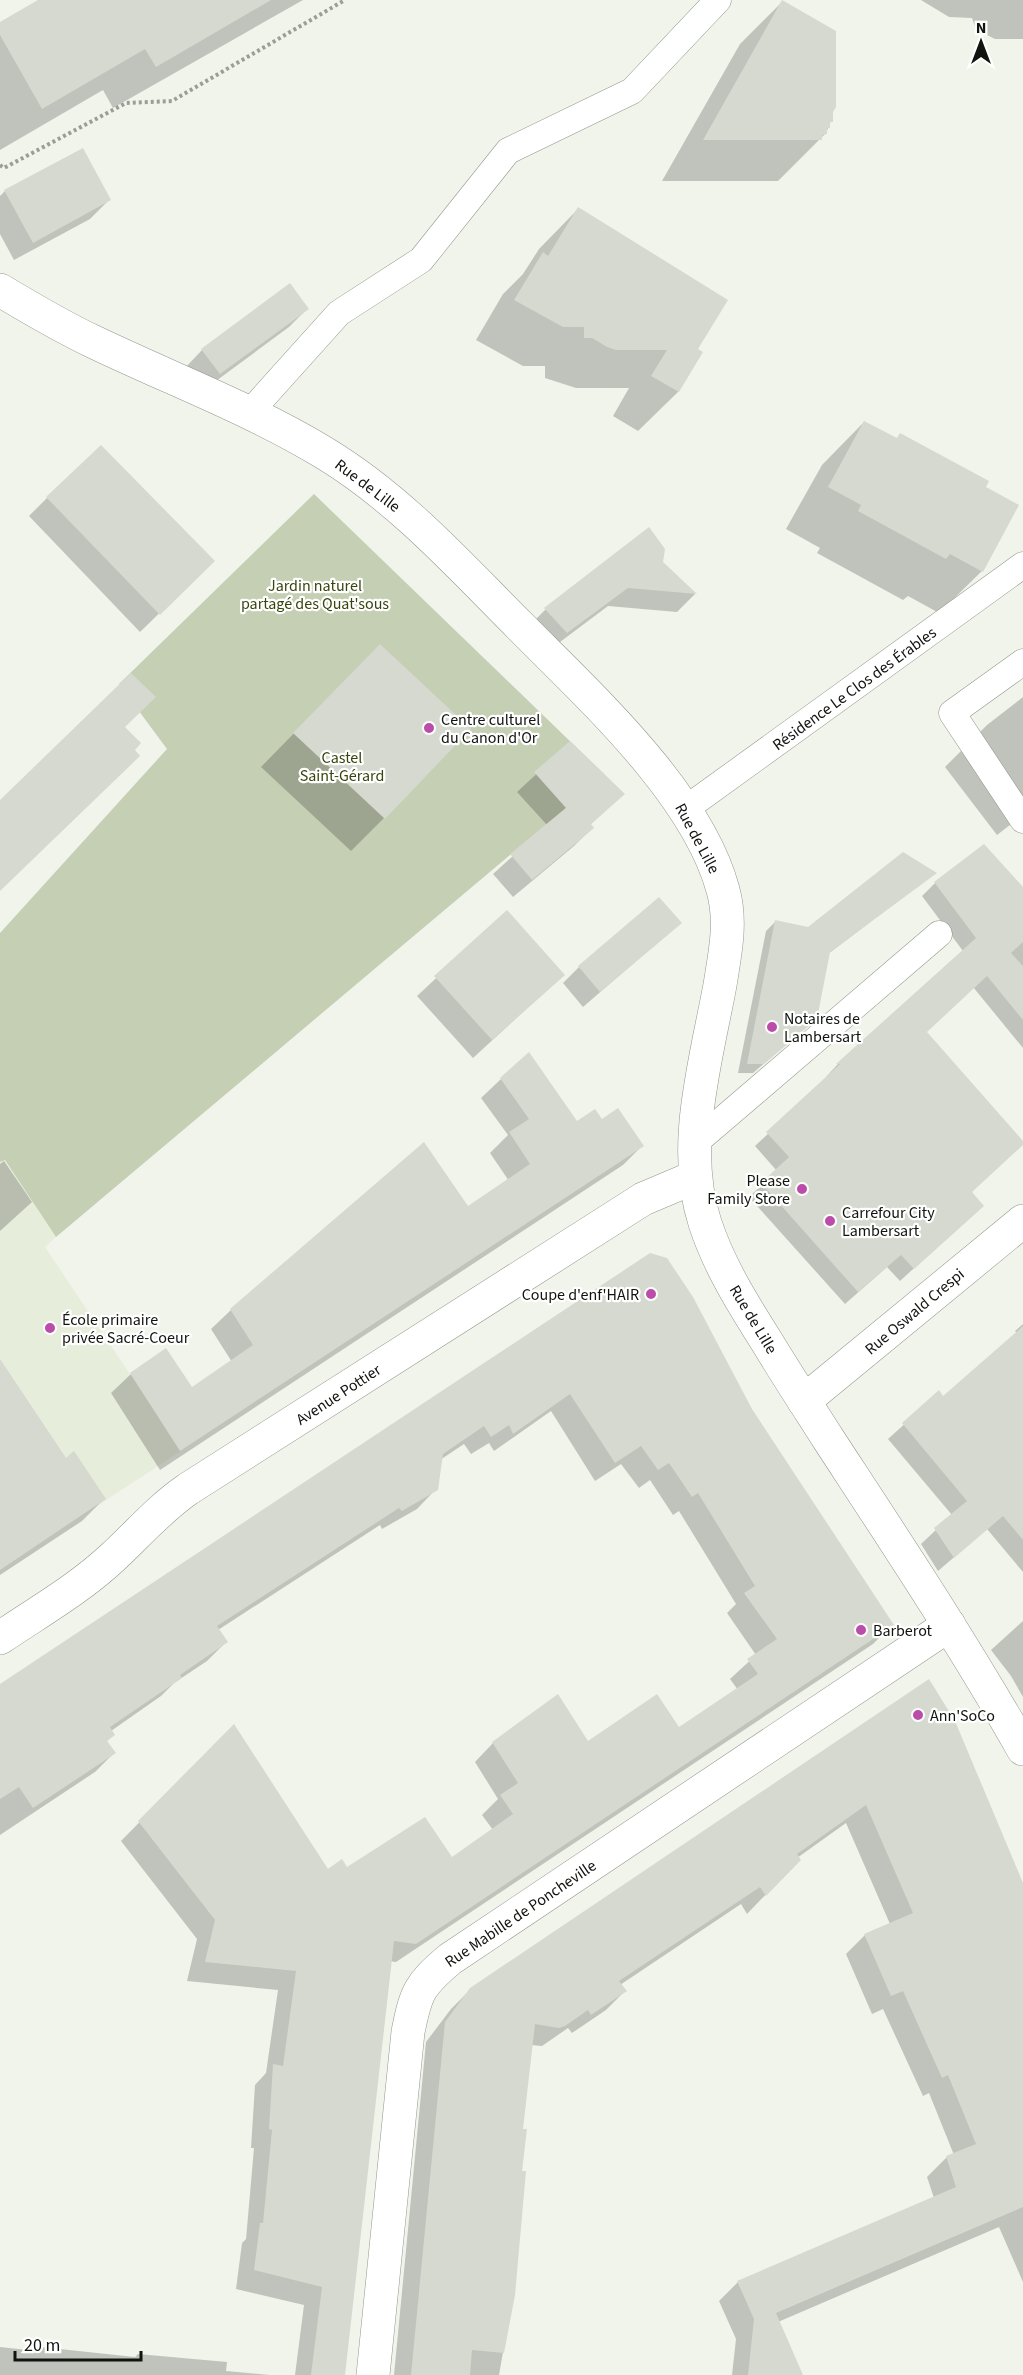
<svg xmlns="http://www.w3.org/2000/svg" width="1023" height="2375" viewBox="0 0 1023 2375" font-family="'Source Sans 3',sans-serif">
  <rect width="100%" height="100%" fill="#f0f4ea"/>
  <!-- built -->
  <path fill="#e6eddb" d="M 4,1159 L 56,1237 L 45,1247 L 181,1451 L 34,1547 L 0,1496 L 0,1163 Z"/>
  <!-- green -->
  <path fill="#c5cfb4" d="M 314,494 L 605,775 L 56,1237 L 5,1160 L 0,1162 L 0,933 L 167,749 L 119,684 Z"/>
  <!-- shadow -->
  <g fill="#0003">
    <path d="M 42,0 L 303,0 L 113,108 L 103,90 L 0,150 L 0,24 Z"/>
    <path d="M 921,0 L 1023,0 L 1023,39 L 995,39 L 983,33 L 980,30 L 976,30 L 972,18 L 949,17 Z"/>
    <path d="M 782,2 L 831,111 L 831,121 L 826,133 L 778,181 L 662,181 L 740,44 Z"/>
    <path d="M 5,191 L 109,200 L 90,219 L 14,260 L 0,234 L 0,196 Z"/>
    <path d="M 578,209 L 696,349 L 701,352 L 678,392 L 638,431 L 613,416 L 629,388 L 576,388 L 545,378 L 545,366 L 523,366 L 476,340 L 503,294 L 523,274 L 539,249 Z"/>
    <path d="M 307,309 L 289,327 L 201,392 L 184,369 L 202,350 Z"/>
    <path d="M 864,422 L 984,487 L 982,571 L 939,613 L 908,596 L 903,600 L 817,553 L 820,548 L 786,529 L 822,465 Z"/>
    <path d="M 47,498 L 213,561 L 140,632 L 29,516 Z"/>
    <path d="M 649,529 L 662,563 L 695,594 L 677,612 L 608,606 L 548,651 L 527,628 L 545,610 Z"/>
    <path d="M 347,679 L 384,818 L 351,851 L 261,767 Z"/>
    <path d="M 1023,697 L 1023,815 L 997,835 L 945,767 L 987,725 Z"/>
    <path d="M 570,743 L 623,794 L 590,825 L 592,828 L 574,846 L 513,897 L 493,874 L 547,825 L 517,792 Z"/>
    <path d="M 984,846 L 1023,889 L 1023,1048 L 973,987 L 925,1033 L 970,1192 L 969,1218 L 900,1281 L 887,1267 L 845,1304 L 749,1197 L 777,1171 L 755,1146 L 828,1077 L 826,1077 L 837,1065 L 963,951 L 922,896 L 935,883 Z"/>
    <path d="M 935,873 L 828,954 L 805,1028 L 753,1073 L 738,1073 L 766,931 L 775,922 L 809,929 Z"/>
    <path d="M 507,912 L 563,975 L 473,1058 L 417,996 Z"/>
    <path d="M 680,923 L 583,1007 L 563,983 L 579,967 Z"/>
    <path d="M 501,1079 L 576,1124 L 602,1121 L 642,1146 L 623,1165 L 160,1470 L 111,1393 L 131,1374 L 192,1389 L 232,1362 L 211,1329 L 231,1310 L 468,1208 L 509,1181 L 490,1153 L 508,1135 L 481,1098 Z"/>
    <path d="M 4,1161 L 32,1202 L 0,1231 L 0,1164 Z"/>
    <path d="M 650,1255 L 892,1625 L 873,1644 L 396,1962 L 389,1961 L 344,2375 L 295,2375 L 304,2305 L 236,2289 L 242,2243 L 246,2239 L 254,2148 L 251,2148 L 255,2085 L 266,2073 L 278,1990 L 187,1981 L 197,1939 L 121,1841 L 234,1726 L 328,1871 L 451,1859 L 493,1830 L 482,1815 L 498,1799 L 475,1762 L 493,1743 L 587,1743 L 679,1729 L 738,1690 L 730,1679 L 756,1655 L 727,1613 L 736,1604 L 679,1511 L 673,1515 L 650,1480 L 639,1488 L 621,1464 L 595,1481 L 551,1411 L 494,1451 L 489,1443 L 471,1454 L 464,1444 L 440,1460 L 436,1489 L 417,1509 L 382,1529 L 380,1525 L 218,1630 L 226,1642 L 207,1661 L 174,1683 L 161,1696 L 111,1731 L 113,1735 L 106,1742 L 114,1753 L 95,1772 L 0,1835 L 0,1686 Z"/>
    <path d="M 1023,1324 L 1023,1572 L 987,1529 L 938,1571 L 921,1544 L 952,1515 L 888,1439 L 939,1393 L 943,1398 L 1017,1333 L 1015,1331 Z"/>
    <path d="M 0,1362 L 65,1460 L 104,1499 L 82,1521 L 0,1575 Z"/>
    <path d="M 1023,1621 L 1023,1697 L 1011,1676 L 991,1650 Z"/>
    <path d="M 929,1681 L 1023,1886 L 1023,2282 L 999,2227 L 778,2322 L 801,2375 L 732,2375 L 736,2339 L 719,2301 L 738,2282 L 934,2198 L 927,2177 L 946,2158 L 954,2155 L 929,2093 L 923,2096 L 883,2009 L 872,2014 L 846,1954 L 865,1935 L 890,1924 L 846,1823 L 797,1858 L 799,1860 L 747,1914 L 741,1904 L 620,1985 L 625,1991 L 606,2010 L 572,2033 L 568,2028 L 542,2046 L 531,2045 L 522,2130 L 513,2295 L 499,2375 L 394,2375 L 426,2042 L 451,2009 L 471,1989 Z"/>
    <path d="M 0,2347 L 37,2351 L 41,2347 L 135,2357 L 138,2354 L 227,2362 L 226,2371 L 270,2375 L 0,2375 Z"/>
  </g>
  <!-- building -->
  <g fill="#d5d9cf">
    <path d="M 38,0 L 271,0 L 156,67 L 145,49 L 42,109 L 0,35 L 0,22 Z"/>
    <path d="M 782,0 L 836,31 L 836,107 L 833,112 L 833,122 L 830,122 L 830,128 L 827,128 L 827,134 L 822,135 L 822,140 L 703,140 Z"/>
    <path d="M 83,148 L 111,200 L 33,243 L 4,190 Z"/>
    <path d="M 578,207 L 728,300 L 698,349 L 703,352 L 679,392 L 651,376 L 667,350 L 616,350 L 607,347 L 592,338 L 584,338 L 584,327 L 563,327 L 514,300 L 543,252 L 548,256 Z"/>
    <path d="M 290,283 L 309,309 L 220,374 L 201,349 Z"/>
    <path d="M 864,421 L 897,438 L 900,433 L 989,481 L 986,487 L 1019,505 L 983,572 L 950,554 L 946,559 L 858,511 L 861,505 L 828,487 Z"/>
    <path d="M 101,445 L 215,561 L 160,615 L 46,497 Z"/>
    <path d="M 649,527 L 665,549 L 663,562 L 697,594 L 628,588 L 567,633 L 544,608 Z"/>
    <path d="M 380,644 L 471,729 L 385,819 L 293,733 Z"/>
    <path d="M 131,673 L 156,697 L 125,727 L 141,743 L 135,750 L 140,756 L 0,891 L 0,800 Z"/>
    <path d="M 570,741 L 625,794 L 591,824 L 594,828 L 532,880 L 510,854 L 566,808 L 534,772 Z"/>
    <path d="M 984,844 L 1023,887 L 1023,942 L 1011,953 L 1023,966 L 1023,1020 L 987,976 L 927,1032 L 1023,1141 L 1023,1145 L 972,1192 L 984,1206 L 914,1269 L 901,1255 L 858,1292 L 761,1183 L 789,1157 L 766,1132 L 840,1064 L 836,1064 L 976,938 L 934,882 Z"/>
    <path d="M 903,852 L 937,873 L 830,952 L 817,1019 L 764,1064 L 747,1064 L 775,920 L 808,927 Z"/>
    <path d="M 659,897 L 682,923 L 600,992 L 578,966 Z"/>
    <path d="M 507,910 L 565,975 L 492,1040 L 434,976 Z"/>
    <path d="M 529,1052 L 577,1121 L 595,1109 L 602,1119 L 618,1108 L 644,1146 L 180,1451 L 130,1373 L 166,1348 L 192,1387 L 253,1345 L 230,1309 L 424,1142 L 468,1206 L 530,1164 L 509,1132 L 529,1119 L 500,1078 Z"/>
    <path d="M 650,1253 L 667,1258 L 693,1297 L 752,1409 L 894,1625 L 416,1944 L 394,1941 L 345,2375 L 311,2375 L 322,2287 L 254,2270 L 260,2223 L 263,2223 L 272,2130 L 269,2129 L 273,2064 L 283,2066 L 296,1971 L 205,1962 L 215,1920 L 138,1821 L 234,1724 L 328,1869 L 342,1859 L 347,1867 L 425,1817 L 452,1857 L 513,1814 L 500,1795 L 518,1783 L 492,1742 L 558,1694 L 588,1741 L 657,1694 L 679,1727 L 758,1674 L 747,1659 L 777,1639 L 744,1593 L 755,1586 L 698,1493 L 692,1497 L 669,1463 L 658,1470 L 641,1446 L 615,1463 L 570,1394 L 513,1434 L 509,1425 L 491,1437 L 484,1426 L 443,1454 L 438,1490 L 402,1511 L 399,1508 L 217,1626 L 228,1642 L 180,1675 L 182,1678 L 110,1727 L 115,1735 L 107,1741 L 116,1753 L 33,1808 L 19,1787 L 0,1799 L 0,1684 Z"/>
    <path d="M 1023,1326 L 1023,1540 L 1003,1516 L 954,1558 L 934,1528 L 967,1501 L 902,1423 L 939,1390 L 943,1396 Z"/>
    <path d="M 0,1359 L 66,1458 L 74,1451 L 106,1499 L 0,1570 Z"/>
    <path d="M 929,1679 L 955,1721 L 1023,1883 L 1023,2207 L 776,2313 L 803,2375 L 748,2375 L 754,2319 L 737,2281 L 956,2187 L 946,2156 L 976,2144 L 948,2075 L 942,2078 L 903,1991 L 891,1996 L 864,1934 L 913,1913 L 866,1805 L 797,1854 L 801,1860 L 766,1896 L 760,1887 L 619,1981 L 627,1991 L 591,2015 L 588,2010 L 565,2026 L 559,2028 L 535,2024 L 523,2129 L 527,2129 L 522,2171 L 526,2171 L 515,2295 L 504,2353 L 472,2350 L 470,2375 L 411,2375 L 445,2022 L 470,1988 Z"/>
  </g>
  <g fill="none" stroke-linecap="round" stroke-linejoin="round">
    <defs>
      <g id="service">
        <path d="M 250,412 L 339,313 L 421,260 L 508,151 L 632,91 L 718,0"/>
        <path d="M 1023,662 L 952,713 L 1023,820"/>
        <path d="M 684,810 L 1023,565"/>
        <path d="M 695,1143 L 939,934"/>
      </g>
      <g id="minor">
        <path d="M 804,1401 L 1023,1221"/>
        <path d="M 0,1638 C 38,1612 79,1589 113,1557 C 138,1534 159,1509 188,1489 L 643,1199 L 695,1177"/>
        <path d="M 373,2375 L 408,2032 C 416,1992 419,1985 450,1959 L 949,1625"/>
      </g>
      <path id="tertiary" d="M 0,290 C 30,308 60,326 92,341 C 171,379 252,409 326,454 C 401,500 459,565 520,626 C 589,696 697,793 723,890 C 732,922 725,953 720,985 C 706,1061 680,1147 705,1223 C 719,1266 743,1304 767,1342 C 787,1375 808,1407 829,1440 C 895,1541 963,1643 1023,1749"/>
    </defs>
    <!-- service casing -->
    <use href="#service" stroke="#93978d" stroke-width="27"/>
    <!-- minor casing -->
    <use href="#minor" stroke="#93978d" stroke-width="34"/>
    <!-- tertiary casing -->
    <use href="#tertiary" stroke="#93978d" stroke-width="34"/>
    <!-- path -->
    <path stroke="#9a9e96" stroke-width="4" stroke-dasharray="3 3" stroke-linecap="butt" d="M 0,165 L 4,168 L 126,103 L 172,101 L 345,0"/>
    <!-- service -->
    <use href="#service" stroke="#fff" stroke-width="26"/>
    <!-- minor -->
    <use href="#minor" stroke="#fff" stroke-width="33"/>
    <!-- tertiary -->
    <use href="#tertiary" stroke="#fff" stroke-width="33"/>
  </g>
  <!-- markers -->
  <g fill="#ba4caa" stroke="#fff" stroke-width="2">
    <circle cx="429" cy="728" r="6"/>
    <circle cx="772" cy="1027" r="6"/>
    <circle cx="802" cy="1189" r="6"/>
    <circle cx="830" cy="1221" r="6"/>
    <circle cx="651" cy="1294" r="6"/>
    <circle cx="50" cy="1328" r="6"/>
    <circle cx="861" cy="1630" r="6"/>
    <circle cx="918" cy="1715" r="6"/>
  </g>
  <g text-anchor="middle" stroke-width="4.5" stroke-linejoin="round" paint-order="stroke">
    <!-- street labels -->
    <g font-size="16" fill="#11130f" stroke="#fff">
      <text transform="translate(368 485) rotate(37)" y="6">Rue de Lille</text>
      <text transform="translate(854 688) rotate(-36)" y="6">Résidence Le Clos des Érables</text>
      <text transform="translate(698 838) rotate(62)" y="6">Rue de Lille</text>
      <text transform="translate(914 1311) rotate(-40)" y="6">Rue Oswald Crespi</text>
      <text transform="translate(754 1319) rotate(59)" y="6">Rue de Lille</text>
      <text transform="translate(338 1394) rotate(-33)" y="6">Avenue Pottier</text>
      <text transform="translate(520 1913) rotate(-34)" y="6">Rue Mabille de Poncheville</text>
    </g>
    <!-- park labels -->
    <g font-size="16" fill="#36450b" stroke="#fff">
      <text x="315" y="591">Jardin naturel<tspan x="315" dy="18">partagé des Quat'sous</tspan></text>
      <text x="342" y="763">Castel<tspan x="342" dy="18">Saint-Gérard</tspan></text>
    </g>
    <!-- poi labels -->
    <g font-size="16" fill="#11130f" stroke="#fff" text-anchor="start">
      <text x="441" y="725">Centre culturel<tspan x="441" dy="18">du Canon d'Or</tspan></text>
      <text x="784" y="1024">Notaires de<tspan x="784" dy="18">Lambersart</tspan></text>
      <text x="790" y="1186" text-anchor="end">Please<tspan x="790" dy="18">Family Store</tspan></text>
      <text x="842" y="1218">Carrefour City<tspan x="842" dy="18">Lambersart</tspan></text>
      <text x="639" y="1300" text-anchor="end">Coupe d'enf'HAIR</text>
      <text x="62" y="1325">École primaire<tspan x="62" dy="18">privée Sacré-Coeur</tspan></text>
      <text x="873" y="1636">Barberot</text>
      <text x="930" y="1721">Ann'SoCo</text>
    </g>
  </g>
  <!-- north arrow -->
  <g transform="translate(981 42)" stroke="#ffffff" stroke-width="4.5" paint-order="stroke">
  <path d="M0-4.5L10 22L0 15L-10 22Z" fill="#11130f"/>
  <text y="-9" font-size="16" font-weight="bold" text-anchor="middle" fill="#11130f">N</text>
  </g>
  <!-- scale -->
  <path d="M15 2351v9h126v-9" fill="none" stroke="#11130f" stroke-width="3"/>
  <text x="24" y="2351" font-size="18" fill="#11130f" stroke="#ffffff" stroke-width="4.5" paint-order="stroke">20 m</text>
</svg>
